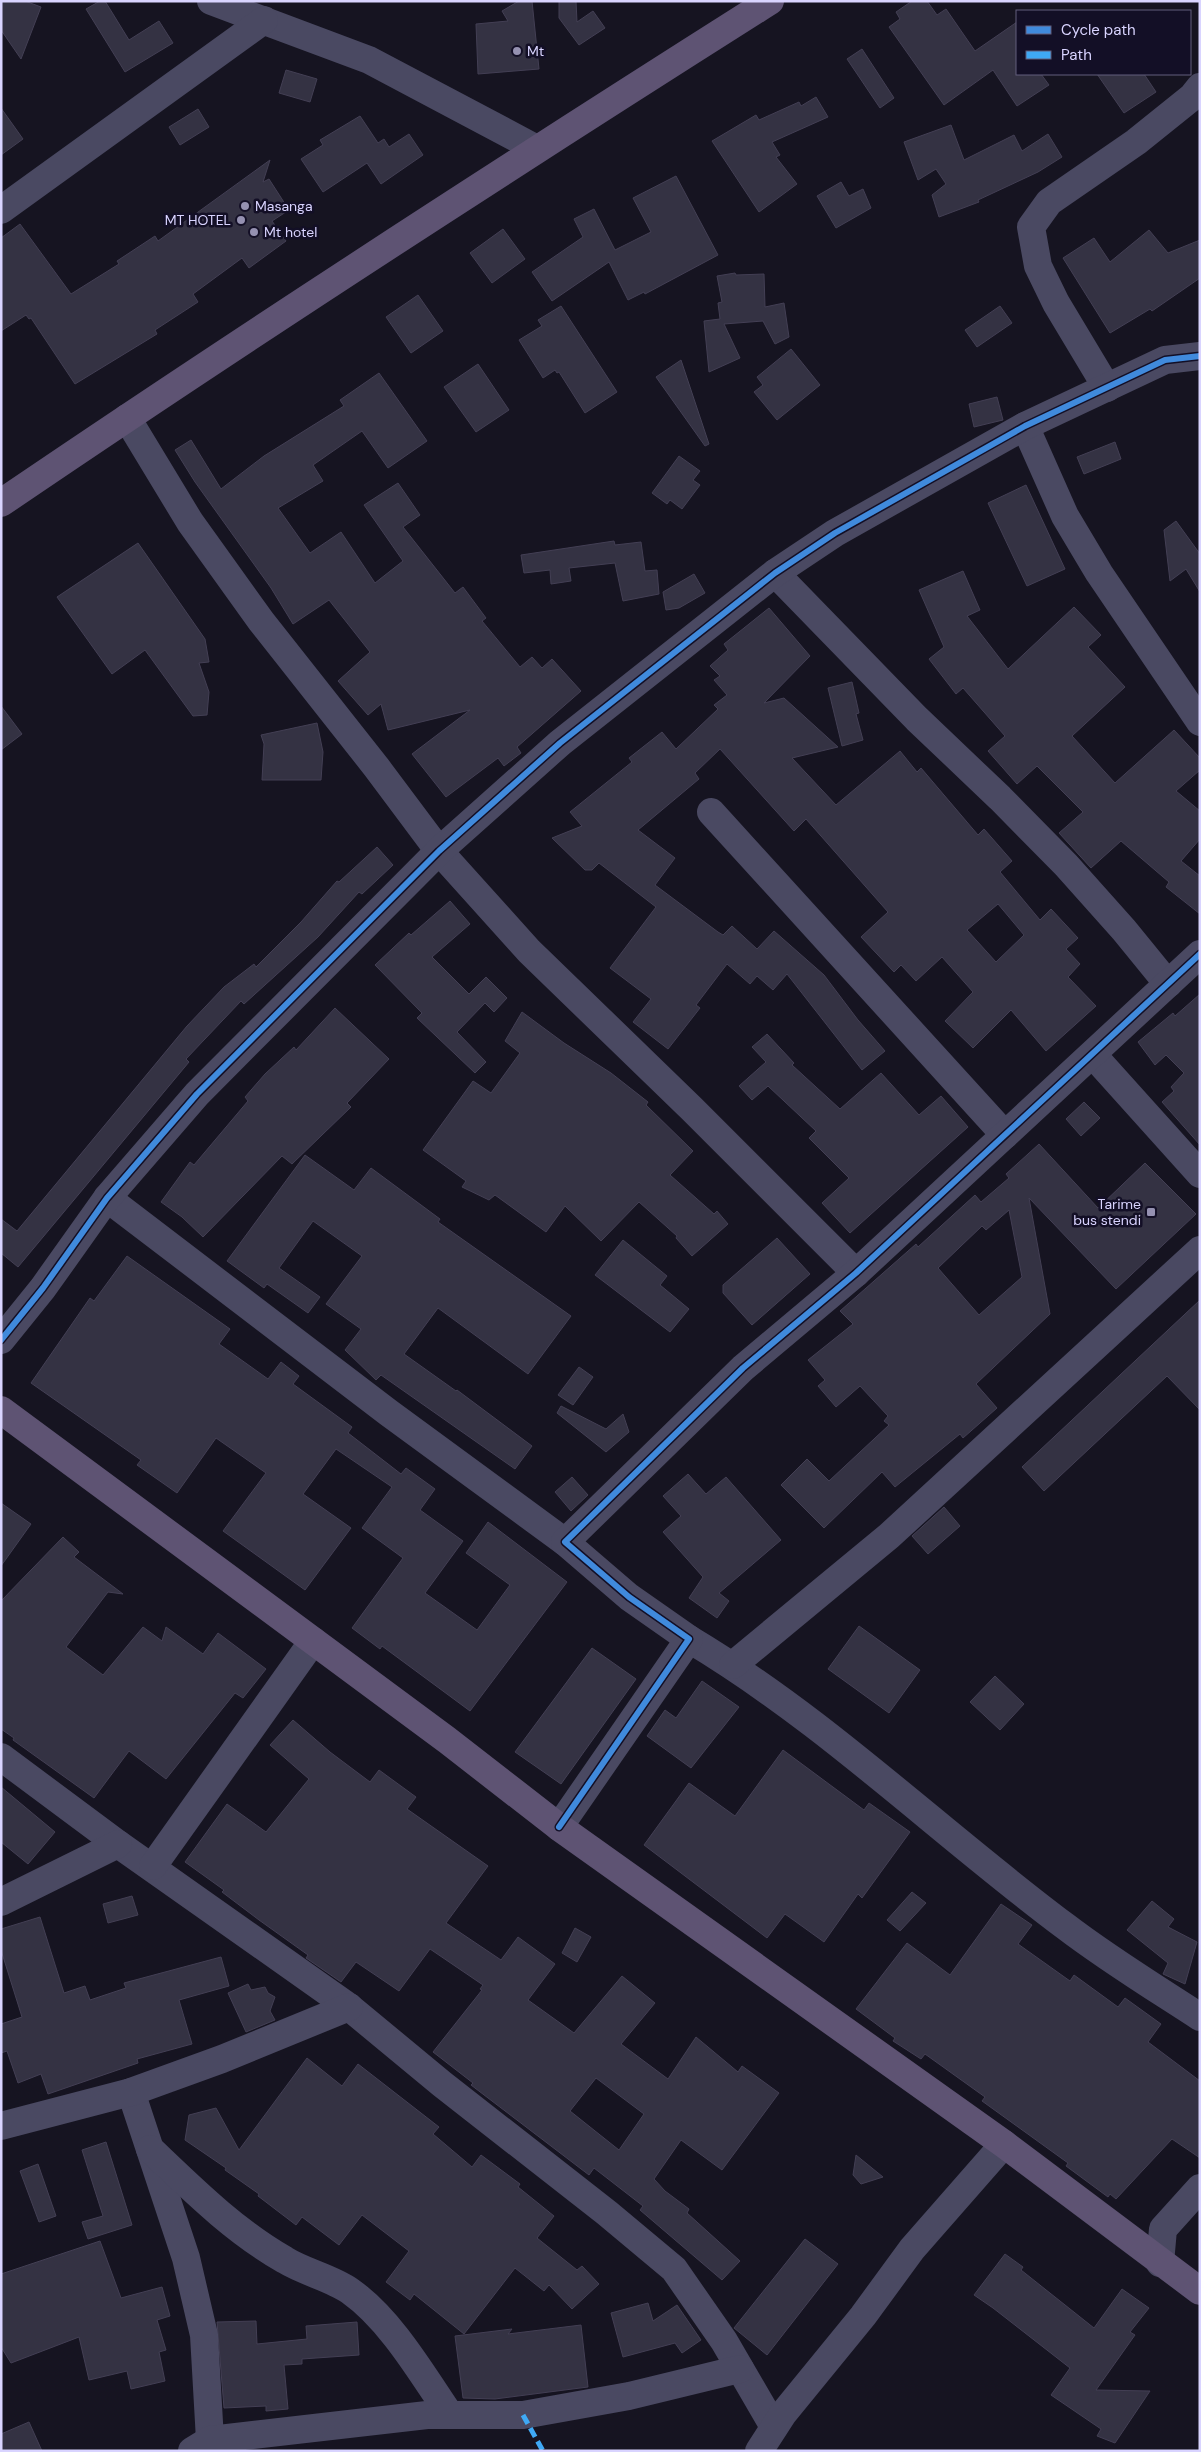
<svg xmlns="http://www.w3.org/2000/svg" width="1201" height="2452" viewBox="0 0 1201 2452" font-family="'DM Sans',sans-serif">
  <rect width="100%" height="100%" fill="#161421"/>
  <!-- building -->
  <g fill="#343243" stroke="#433f54" fill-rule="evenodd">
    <path d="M 1,1 L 25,1 L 41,7 L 21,59 L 1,30 Z"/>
    <path d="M 100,1 L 105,1 L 129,40 L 159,21 L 173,43 L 125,72 L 86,9 Z"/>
    <path d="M 519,1 L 532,1 L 539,69 L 478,74 L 476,24 L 508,21 L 502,11 Z"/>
    <path d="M 559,1 L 576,1 L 577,22 L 593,11 L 605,28 L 579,45 L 559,18 Z"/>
    <path d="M 912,1 L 927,1 L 937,15 L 946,9 L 975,51 L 1017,22 L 1017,74 L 1041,74 L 1049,85 L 1017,106 L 993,70 L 944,105 L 889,27 L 900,19 L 896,12 Z"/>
    <path d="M 862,49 L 894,98 L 880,108 L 847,59 Z"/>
    <path d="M 286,70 L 317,79 L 310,102 L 279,93 Z"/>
    <path d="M 1097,74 L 1144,74 L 1156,92 L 1124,113 Z"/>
    <path d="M 816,97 L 828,117 L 772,142 L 780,155 L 776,157 L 797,184 L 759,212 L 712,141 L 756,115 L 759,120 L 799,102 L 801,106 Z"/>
    <path d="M 1,108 L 23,139 L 1,155 Z"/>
    <path d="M 198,109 L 209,127 L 180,145 L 169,127 Z"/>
    <path d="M 360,116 L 378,143 L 384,139 L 389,147 L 409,134 L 423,155 L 381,184 L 367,163 L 323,192 L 301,159 L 323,145 L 320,140 Z"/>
    <path d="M 951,125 L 964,160 L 1014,135 L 1022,151 L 1048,134 L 1062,157 L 1038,172 L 978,200 L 979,202 L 939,217 L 932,195 L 946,184 L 936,169 L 918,180 L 904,142 Z"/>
    <path d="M 270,160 L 263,182 L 269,179 L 289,210 L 272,221 L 286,241 L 249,268 L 242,258 L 193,294 L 198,302 L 155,330 L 157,334 L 75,384 L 31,318 L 29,319 L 26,315 L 1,331 L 1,238 L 20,224 L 71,294 L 119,264 L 117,261 L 155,236 L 158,241 Z"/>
    <path d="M 676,176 L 718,255 L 645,294 L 644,292 L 628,300 L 609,262 L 552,301 L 532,272 L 583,237 L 574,219 L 594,209 L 615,250 L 651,232 L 633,198 Z"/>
    <path d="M 841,182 L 849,196 L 863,189 L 871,208 L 836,228 L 817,196 Z"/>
    <path d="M 503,229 L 525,259 L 492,283 L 470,253 Z"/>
    <path d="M 1149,230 L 1168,253 L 1200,240 L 1200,278 L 1152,311 L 1150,309 L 1110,333 L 1063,258 L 1094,238 L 1110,262 Z"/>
    <path d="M 735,273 L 736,275 L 764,274 L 765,307 L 784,303 L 789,337 L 775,344 L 763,321 L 724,324 L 740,358 L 709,372 L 704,321 L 720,319 L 718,303 L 722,302 L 717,276 Z"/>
    <path d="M 418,295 L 443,331 L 411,353 L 386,317 Z"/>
    <path d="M 561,306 L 617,392 L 585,413 L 559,372 L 557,373 L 555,370 L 543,378 L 519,340 L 542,326 L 538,320 Z"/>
    <path d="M 1000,306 L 1012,323 L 977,347 L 965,330 Z"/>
    <path d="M 791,349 L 820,385 L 777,420 L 754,392 L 763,385 L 757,377 Z"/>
    <path d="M 681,360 L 709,444 L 705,446 L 656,377 Z"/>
    <path d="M 478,364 L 509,410 L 476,432 L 444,387 Z"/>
    <path d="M 379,373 L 427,441 L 388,468 L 362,431 L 313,465 L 323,481 L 278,508 L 310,553 L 341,532 L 375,583 L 403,561 L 364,505 L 398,483 L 420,515 L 403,527 L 455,593 L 463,587 L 486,618 L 482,621 L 520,667 L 532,657 L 542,668 L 552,659 L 581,691 L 517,747 L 521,753 L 504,766 L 498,758 L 446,797 L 412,754 L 470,710 L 388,730 L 381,704 L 368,715 L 338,681 L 370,652 L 329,600 L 293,624 L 271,588 L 195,482 L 175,450 L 191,440 L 221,489 L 264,456 L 344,406 L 340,400 Z"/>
    <path d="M 997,397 L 1003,420 L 974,427 L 969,404 Z"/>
    <path d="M 1115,442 L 1121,459 L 1084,474 L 1077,457 Z"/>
    <path d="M 679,456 L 700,471 L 693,480 L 700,485 L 682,509 L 670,500 L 667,504 L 652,493 Z"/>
    <path d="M 1026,485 L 1065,569 L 1027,586 L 988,503 Z"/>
    <path d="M 1176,521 L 1200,554 L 1200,592 L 1186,569 L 1170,581 L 1164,530 Z"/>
    <path d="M 614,541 L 615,545 L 641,542 L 645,571 L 657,570 L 659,594 L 623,601 L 615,563 L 569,568 L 571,581 L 551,584 L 550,570 L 524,573 L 521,555 Z"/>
    <path d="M 138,543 L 205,639 L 209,662 L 199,663 L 209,692 L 207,715 L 193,716 L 145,650 L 112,674 L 57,597 Z"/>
    <path d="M 963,571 L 980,610 L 967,616 L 1008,669 L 1074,607 L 1101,635 L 1088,647 L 1125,687 L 1072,736 L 1115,783 L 1174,730 L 1200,758 L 1200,770 L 1176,791 L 1200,811 L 1200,839 L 1181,861 L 1200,876 L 1200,914 L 1166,887 L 1169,882 L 1121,841 L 1091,868 L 1059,833 L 1083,812 L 1037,766 L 1017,784 L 988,751 L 1005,736 L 963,688 L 956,694 L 929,659 L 944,647 L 919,590 Z"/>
    <path d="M 694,574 L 705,593 L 679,608 L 666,610 L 663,592 Z"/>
    <path d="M 769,608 L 810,656 L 764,703 L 784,698 L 838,747 L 792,758 L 836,805 L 900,751 L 917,772 L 921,768 L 978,835 L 984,829 L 1012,861 L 1000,872 L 1040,920 L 1051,909 L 1078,938 L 1066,949 L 1080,964 L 1068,977 L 1096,1006 L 1046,1051 L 1011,1010 L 973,1048 L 945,1021 L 973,992 L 942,957 L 916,981 L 901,965 L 894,972 L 861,937 L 888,912 L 806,819 L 794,831 L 720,749 L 695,773 L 699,779 L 638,830 L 675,858 L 655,885 L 718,932 L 723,935 L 732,926 L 757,949 L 774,931 L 824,975 L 858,1020 L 885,1051 L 862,1070 L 787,974 L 773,990 L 757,976 L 750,984 L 727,964 L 696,1005 L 700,1008 L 668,1049 L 633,1022 L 651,999 L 610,968 L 656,907 L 599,863 L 592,870 L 585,870 L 552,838 L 582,826 L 570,812 L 632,762 L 629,758 L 662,732 L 676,749 L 718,709 L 714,705 L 727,695 L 714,680 L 720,676 L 710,666 L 728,650 L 724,644 ZM 998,904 L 1024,935 L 996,962 L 967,930 Z"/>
    <path d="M 852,682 L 859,713 L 856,714 L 863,740 L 842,746 L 828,688 Z"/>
    <path d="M 1,706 L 22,734 L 1,750 Z"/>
    <path d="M 317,723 L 323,752 L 321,780 L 262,780 L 264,744 L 261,735 Z"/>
    <path d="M 377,847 L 393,865 L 362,894 L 359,892 L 318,937 L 244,1004 L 241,1001 L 186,1059 L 189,1062 L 18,1267 L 1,1253 L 1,1219 L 17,1231 L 187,1026 L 224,987 L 254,964 L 256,967 L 301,922 L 337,881 L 339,882 Z"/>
    <path d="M 450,901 L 470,924 L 432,957 L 469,994 L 486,977 L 507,998 L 494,1012 L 485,1003 L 457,1032 L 486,1062 L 475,1073 L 417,1018 L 422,1013 L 375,965 L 409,933 L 411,935 Z"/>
    <path d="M 1200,994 L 1200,1145 L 1162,1102 L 1174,1091 L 1171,1087 L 1184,1073 L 1166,1055 L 1155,1065 L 1138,1042 L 1173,1013 L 1175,1016 Z"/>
    <path d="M 335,1008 L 389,1059 L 347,1103 L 351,1107 L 292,1164 L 282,1156 L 203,1237 L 182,1217 L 161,1202 L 190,1162 L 194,1165 L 248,1101 L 245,1097 L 265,1074 L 294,1047 L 296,1050 Z"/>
    <path d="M 522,1012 L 564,1043 L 611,1073 L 648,1102 L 646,1105 L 693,1151 L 670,1175 L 714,1214 L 717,1211 L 728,1224 L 692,1256 L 676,1238 L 677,1236 L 639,1202 L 601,1241 L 565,1206 L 546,1232 L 495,1195 L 489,1200 L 462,1187 L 466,1181 L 423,1150 L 473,1081 L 491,1093 L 520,1053 L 505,1041 Z"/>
    <path d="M 767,1034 L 794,1063 L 792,1065 L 840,1109 L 881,1073 L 919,1115 L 941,1096 L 968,1127 L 850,1233 L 822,1203 L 849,1178 L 809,1138 L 816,1131 L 768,1086 L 752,1100 L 739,1086 L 766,1062 L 752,1047 Z"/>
    <path d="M 1084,1102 L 1100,1118 L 1081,1136 L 1066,1119 Z"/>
    <path d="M 1039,1144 L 1098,1208 L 1145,1163 L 1196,1214 L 1116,1289 L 1029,1198 L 1050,1314 L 976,1384 L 997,1408 L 963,1438 L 960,1434 L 895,1487 L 882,1472 L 824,1528 L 781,1485 L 807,1459 L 829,1481 L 889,1425 L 884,1421 L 888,1416 L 860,1386 L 836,1407 L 818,1386 L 825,1380 L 808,1360 L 853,1324 L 840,1311 L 916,1244 L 918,1247 L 975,1195 L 981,1202 L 1009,1178 L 1006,1174 ZM 1009,1210 L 1022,1277 L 979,1315 L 938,1268 L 982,1226 L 986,1230 Z"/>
    <path d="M 305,1155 L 354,1190 L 371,1168 L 440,1219 L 438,1222 L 571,1316 L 528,1374 L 438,1308 L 404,1354 L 456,1391 L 457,1390 L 532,1446 L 515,1469 L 381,1375 L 376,1380 L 345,1350 L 361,1329 L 326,1304 L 362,1256 L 313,1221 L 279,1268 L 320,1297 L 308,1313 L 267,1284 L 264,1288 L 227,1261 Z"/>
    <path d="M 777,1238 L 810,1274 L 752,1325 L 723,1293 L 723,1285 Z"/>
    <path d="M 623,1240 L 667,1276 L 660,1285 L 689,1309 L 670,1332 L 595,1275 Z"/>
    <path d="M 127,1256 L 230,1329 L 219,1344 L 268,1379 L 281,1362 L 299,1376 L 293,1384 L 352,1427 L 348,1433 L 401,1474 L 406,1468 L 435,1489 L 420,1510 L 463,1541 L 425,1593 L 477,1630 L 510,1585 L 466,1553 L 488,1522 L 567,1582 L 470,1711 L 382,1646 L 380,1649 L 352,1628 L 403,1558 L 362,1528 L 392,1487 L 336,1449 L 303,1494 L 351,1528 L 305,1590 L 223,1531 L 266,1473 L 216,1438 L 177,1493 L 137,1465 L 141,1460 L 31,1383 L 90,1298 L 94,1301 Z"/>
    <path d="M 1200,1300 L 1200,1410 L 1167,1376 L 1044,1491 L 1022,1467 Z"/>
    <path d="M 579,1367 L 593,1377 L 573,1405 L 558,1395 Z"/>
    <path d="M 561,1406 L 606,1429 L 623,1414 L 629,1432 L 606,1452 L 557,1413 Z"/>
    <path d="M 688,1474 L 706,1494 L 726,1477 L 781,1540 L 719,1593 L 729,1601 L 717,1618 L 689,1598 L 703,1577 L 663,1532 L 681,1516 L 663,1496 Z"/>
    <path d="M 572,1477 L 588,1495 L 571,1511 L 555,1492 Z"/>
    <path d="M 1,1503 L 31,1524 L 1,1566 Z"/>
    <path d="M 944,1507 L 960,1526 L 928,1554 L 912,1536 Z"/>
    <path d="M 63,1537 L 79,1552 L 74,1557 L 123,1594 L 108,1592 L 66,1647 L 103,1675 L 143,1627 L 162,1641 L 166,1627 L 203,1654 L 218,1633 L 266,1669 L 243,1698 L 235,1693 L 166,1779 L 129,1751 L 94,1798 L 13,1740 L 14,1738 L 1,1729 L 1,1601 Z"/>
    <path d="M 859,1626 L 920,1670 L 889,1713 L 828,1669 Z"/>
    <path d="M 592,1648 L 636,1679 L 561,1784 L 515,1752 Z"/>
    <path d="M 995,1676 L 1024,1704 L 1000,1730 L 970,1702 Z"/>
    <path d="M 702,1681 L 739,1707 L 691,1768 L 647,1736 L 665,1710 L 676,1718 Z"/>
    <path d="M 293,1720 L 330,1752 L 370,1782 L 379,1770 L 416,1797 L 407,1809 L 488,1866 L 446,1923 L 501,1960 L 518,1937 L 555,1964 L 528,2000 L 574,2033 L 622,1976 L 655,2003 L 621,2044 L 668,2079 L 696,2037 L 738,2072 L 742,2066 L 779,2093 L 722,2170 L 681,2140 L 654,2179 L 665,2191 L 689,2209 L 687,2213 L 740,2261 L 722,2280 L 640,2210 L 643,2206 L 594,2168 L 589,2175 L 471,2085 L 473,2083 L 433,2052 L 482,1990 L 480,1989 L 483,1985 L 430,1949 L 399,1991 L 356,1962 L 341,1982 L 306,1958 L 308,1955 L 259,1920 L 222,1892 L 224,1890 L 185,1862 L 227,1804 L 266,1832 L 309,1779 L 270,1745 ZM 596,2078 L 644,2114 L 619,2150 L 570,2111 Z"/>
    <path d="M 783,1750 L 864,1810 L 869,1803 L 910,1832 L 862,1898 L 858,1894 L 824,1942 L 785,1914 L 767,1938 L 644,1845 L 689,1783 L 735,1816 Z"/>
    <path d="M 1,1787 L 55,1832 L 28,1864 L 1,1842 Z"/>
    <path d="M 912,1892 L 926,1903 L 900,1931 L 887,1920 Z"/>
    <path d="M 132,1896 L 138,1915 L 108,1923 L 103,1904 Z"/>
    <path d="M 1152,1901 L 1174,1919 L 1168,1927 L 1197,1942 L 1185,1984 L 1163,1974 L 1168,1963 L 1127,1930 Z"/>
    <path d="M 1001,1904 L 1032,1925 L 1018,1944 L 1070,1981 L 1074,1975 L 1118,2007 L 1125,1998 L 1161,2024 L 1148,2042 L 1200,2081 L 1200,2158 L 1172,2139 L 1116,2199 L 1110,2194 L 1108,2197 L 1066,2166 L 1068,2163 L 982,2101 L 985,2097 L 925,2054 L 921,2059 L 893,2041 L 895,2038 L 856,2009 L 907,1943 L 950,1975 Z"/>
    <path d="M 40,1917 L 64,1993 L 85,1986 L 90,2000 L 126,1988 L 124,1983 L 221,1957 L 229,1986 L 179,2000 L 192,2044 L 137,2059 L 138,2063 L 48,2094 L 41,2074 L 18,2083 L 7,2051 L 1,2053 L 1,2024 L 22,2017 L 1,1950 L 1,1929 Z"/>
    <path d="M 575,1928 L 591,1937 L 577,1962 L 562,1953 Z"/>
    <path d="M 248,1984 L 251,1990 L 265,1987 L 268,1993 L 275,1997 L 270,2011 L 275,2020 L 246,2032 L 228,1993 Z"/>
    <path d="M 307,2058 L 342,2086 L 358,2064 L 439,2127 L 433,2134 L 472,2167 L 481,2155 L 520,2184 L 518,2187 L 554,2216 L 537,2238 L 577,2270 L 582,2266 L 599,2284 L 572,2309 L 549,2285 L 544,2291 L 515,2268 L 464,2334 L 414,2294 L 410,2300 L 386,2282 L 409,2251 L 362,2215 L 339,2245 L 302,2217 L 296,2225 L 258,2196 L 259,2194 L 225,2170 L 226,2168 L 185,2140 L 189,2115 L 216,2108 L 239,2150 Z"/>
    <path d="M 106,2142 L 132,2225 L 88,2239 L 82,2222 L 103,2216 L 82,2150 Z"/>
    <path d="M 856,2155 L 883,2177 L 861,2184 L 853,2175 Z"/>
    <path d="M 38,2164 L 56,2216 L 39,2222 L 20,2171 Z"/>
    <path d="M 805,2239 L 838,2264 L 767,2355 L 734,2328 Z"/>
    <path d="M 100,2241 L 121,2298 L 162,2287 L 170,2316 L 157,2320 L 166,2350 L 159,2352 L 165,2381 L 131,2389 L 127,2371 L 89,2380 L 79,2337 L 11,2363 L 1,2347 L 1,2274 Z"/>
    <path d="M 1005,2254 L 1023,2267 L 1021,2270 L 1094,2328 L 1122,2289 L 1149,2308 L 1130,2332 L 1135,2335 L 1096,2390 L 1150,2391 L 1115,2443 L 1097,2436 L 1101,2429 L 1051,2395 L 1070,2368 L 993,2308 L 974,2295 Z"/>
    <path d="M 648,2303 L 653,2321 L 677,2305 L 701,2340 L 682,2353 L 675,2343 L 623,2357 L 611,2313 Z"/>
    <path d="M 256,2321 L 257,2344 L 307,2339 L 306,2326 L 357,2322 L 359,2355 L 302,2359 L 302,2364 L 284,2365 L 288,2409 L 266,2411 L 266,2406 L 224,2408 L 217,2322 Z"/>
    <path d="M 581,2325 L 588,2387 L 495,2399 L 463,2398 L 455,2336 L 512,2329 L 508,2334 Z"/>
    <path d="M 29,2422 L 42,2451 L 1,2451 L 1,2434 Z"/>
  </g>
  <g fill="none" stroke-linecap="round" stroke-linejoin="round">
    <!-- minor -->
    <g stroke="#4a4962" stroke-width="28">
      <path d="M 211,1 L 369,60 L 537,149"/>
      <path d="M 1,210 L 264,20"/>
      <path d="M 1107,388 L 1056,303 L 1038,266 L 1031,227 L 1049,202 L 1136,142 L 1192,97 L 1200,87"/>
      <path d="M 127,418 L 190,522 L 261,621 L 377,768 L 439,851 L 529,951 L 692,1109 L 856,1273"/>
      <path d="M 1025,426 L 1065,516 L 1099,573 L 1200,722"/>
      <path d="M 775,573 L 917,719 L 1000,798 L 1066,865 L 1124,930 L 1168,984"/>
      <path d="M 711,812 L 1005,1135"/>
      <path d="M 1093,1055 L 1200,1174"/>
      <path d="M 107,1198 L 389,1413 L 565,1542"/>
      <path d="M 1,1340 L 43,1288 L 107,1198 L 197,1094 L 439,851 L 560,743 L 775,573 L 835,533 L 1025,426 L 1165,360 L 1200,356"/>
      <path d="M 689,1639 C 825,1720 939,1832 1065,1926 C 1108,1959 1154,1987 1200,2017"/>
      <path d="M 733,1665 L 889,1536 L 1200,1250"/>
      <path d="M 1,1757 L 118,1844 L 349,2007 L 442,2084 L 607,2213 L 674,2269 L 724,2341 L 774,2427"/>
      <path d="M 559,1827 L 689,1639 L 629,1597 L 565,1542 L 743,1368 L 856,1273 L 1200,954"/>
      <path d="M 153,1866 L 313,1641"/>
      <path d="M 1,1902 L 118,1844"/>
      <path d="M 131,2092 L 186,2258 L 204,2335 L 210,2440"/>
      <path d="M 1,2126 L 131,2092 L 222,2059 L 349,2007"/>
      <path d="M 150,2149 C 192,2189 234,2231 285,2260 C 304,2272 332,2278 350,2291 C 391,2320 422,2374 450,2415"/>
      <path d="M 1160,2263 L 1163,2229 L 1200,2188"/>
      <path d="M 192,2451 L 210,2440 L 427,2415 L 523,2415 L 629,2396 L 740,2369"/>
      <path d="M 759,2451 L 783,2414 L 863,2316 L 912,2249 L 1004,2144"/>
    </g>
    <!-- major -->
    <g stroke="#5e5373" stroke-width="28">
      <path d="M 1,503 C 254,331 511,165 770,1"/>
      <path d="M 1,1410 L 447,1740 L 559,1827 L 1004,2144 L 1200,2291"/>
    </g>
    <!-- quiet -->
    <path stroke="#3fa9f5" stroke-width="5" stroke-dasharray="10 5" stroke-linecap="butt" d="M 523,2415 L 543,2451"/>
    <defs>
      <g id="cycleway">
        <path d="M 1,1340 L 43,1288 L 107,1198 L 197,1094 L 439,851 L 560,743 L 775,573 L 835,533 L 1025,426 L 1165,360 L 1200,356"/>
        <path d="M 559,1827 L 689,1639 L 629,1597 L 565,1542 L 743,1368 L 856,1273 L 1200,954"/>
      </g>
    </defs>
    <!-- cycleway casing -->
    <use href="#cycleway" stroke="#130f26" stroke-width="9"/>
    <!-- cycleway -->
    <use href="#cycleway" stroke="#408adc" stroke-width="6"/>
  </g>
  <!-- markers -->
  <g fill="#9591b1" stroke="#130f26" stroke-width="2">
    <circle cx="517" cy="51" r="5"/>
    <circle cx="245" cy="206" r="5"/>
    <circle cx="241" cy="220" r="5"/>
    <circle cx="254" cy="232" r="5"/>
    <rect x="1146" y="1207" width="10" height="10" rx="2.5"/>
  </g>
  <g text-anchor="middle" stroke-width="5" stroke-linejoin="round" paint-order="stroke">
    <!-- poi labels -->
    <g font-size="14" fill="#d9d4ff" stroke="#130f26" text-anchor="start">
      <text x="527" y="56">Mt</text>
      <text x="255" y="211">Masanga</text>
      <text x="231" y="225" text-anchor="end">MT HOTEL</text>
      <text x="264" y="237">Mt hotel</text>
      <text x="1141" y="1209" text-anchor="end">Tarime<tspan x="1141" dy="16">bus stendi</tspan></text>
    </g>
  </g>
  <!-- border -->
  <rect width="1201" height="2452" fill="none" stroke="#d9d4ff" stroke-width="5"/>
  <!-- legend -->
  <rect x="1016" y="10" width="175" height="65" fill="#130f26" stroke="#625e7d"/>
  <rect x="1026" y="26" width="25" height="8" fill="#408adc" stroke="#625e7d"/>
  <text x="1061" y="35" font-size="15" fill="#d9d4ff">Cycle path</text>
  <rect x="1026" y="51" width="25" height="8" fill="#3fa9f5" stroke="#625e7d"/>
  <text x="1061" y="60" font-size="15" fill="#d9d4ff">Path</text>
</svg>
